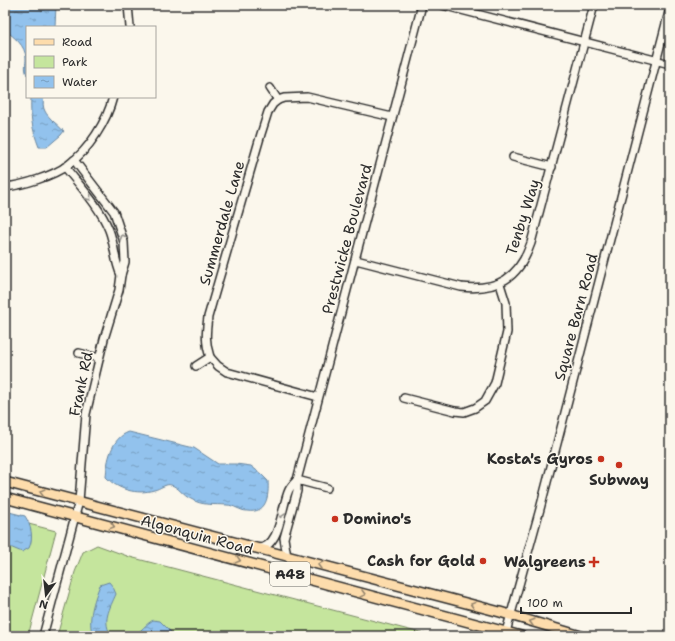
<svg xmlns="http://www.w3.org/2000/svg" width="675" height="641" viewBox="0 0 675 641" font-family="'Shantell Sans',sans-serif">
  <defs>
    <pattern id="water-ripples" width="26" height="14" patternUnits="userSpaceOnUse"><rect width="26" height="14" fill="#92c2ed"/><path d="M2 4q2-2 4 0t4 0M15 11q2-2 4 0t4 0" fill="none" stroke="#779ec0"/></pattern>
  </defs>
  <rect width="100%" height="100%" fill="#fbf7ec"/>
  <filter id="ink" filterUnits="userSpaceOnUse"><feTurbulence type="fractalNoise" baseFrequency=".025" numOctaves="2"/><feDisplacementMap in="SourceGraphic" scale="8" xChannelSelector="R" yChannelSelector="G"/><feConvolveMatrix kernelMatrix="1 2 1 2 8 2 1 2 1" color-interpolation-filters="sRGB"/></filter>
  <g filter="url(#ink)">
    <!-- green -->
    <g fill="#c5e59d" stroke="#788864">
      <path d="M 5,518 L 56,531 L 28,636 L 5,636 Z"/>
      <path d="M 97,545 L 130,557 L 432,636 L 57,636 L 75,572 L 83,552 Z"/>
    </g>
    <!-- water -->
    <g fill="url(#water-ripples)" stroke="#69869f">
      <path d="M 5,5 L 56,5 L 55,27 L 27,27 L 27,75 C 24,67 26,65 26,58 C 25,45 15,38 5,30 Z"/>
      <path d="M 31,97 L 44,97 C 41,109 46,114 54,122 C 58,125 60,128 64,131 L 61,135 L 47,147 L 39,147 C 32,129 30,116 31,97 Z"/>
      <path d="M 129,432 L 194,448 L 218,464 L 236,464 L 251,466 L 261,474 L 268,481 C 269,496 267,514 247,511 C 240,511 234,505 227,505 C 214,504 202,506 191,499 C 183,496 179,487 171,485 C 166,483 160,489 154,490 C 137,495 118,490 106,477 C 107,461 111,438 129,432 Z"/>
      <path d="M 5,511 L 25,516 C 31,525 34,538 29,548 L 22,552 L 10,547 L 5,547 Z"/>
      <path d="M 109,582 L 113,587 L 116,594 C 110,608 101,622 112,636 L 93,636 C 87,620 94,600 100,585 Z"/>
      <path d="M 153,620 L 160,621 L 174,635 L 177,636 L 134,636 C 141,631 146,624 153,620 Z"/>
    </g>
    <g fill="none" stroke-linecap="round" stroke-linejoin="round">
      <defs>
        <g id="minor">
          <path d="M 128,5 L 130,27"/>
          <path d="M 442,5 L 670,64"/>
          <path d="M 270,88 L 278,100"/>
          <path d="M 513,157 L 552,167"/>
          <path d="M 65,167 C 81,187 100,207 109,230 C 115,245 114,261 121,275"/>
          <path d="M 5,187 C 24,185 53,176 68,165 C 89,150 107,121 113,97"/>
          <path d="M 356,260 L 461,287 C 498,291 519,278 531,243 L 594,5"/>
          <path d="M 79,353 L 99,358"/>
          <path d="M 210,357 L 218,366 L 227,372 L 318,397"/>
          <path d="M 196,366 L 210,357 C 205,342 206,333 208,317 L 261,134 L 268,112 L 273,104 L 278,100 L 284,98 L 307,97 L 392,117"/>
          <path d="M 404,398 L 455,411 L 464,412 L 475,408 L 485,401 L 495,383 L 507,332 L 506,303 L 500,284"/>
          <path d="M 297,480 L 327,488"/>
          <path d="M 258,548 C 281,548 281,506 289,490 C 291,486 294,483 297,480"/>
          <path d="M 287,557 L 284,538 L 297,491 L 297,480 L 422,5"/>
          <path d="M 506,632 L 540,509 L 670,8"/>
          <path d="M 43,636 L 79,501 L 86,414 L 104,339 L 119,290 L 121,275 L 125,262 L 124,242 L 114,212 L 74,160"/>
        </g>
        <g id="major">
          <path d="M 5,482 L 500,612 L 581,636"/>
          <path d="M 5,498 L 521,636"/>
        </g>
      </defs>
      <!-- minor casing -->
      <use href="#minor" stroke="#2b2b2b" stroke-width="10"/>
      <!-- major casing -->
      <use href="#major" stroke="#2b2b2b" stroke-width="12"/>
      <!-- minor -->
      <use href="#minor" stroke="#fbf7ec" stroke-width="7"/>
      <!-- major -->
      <use href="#major" stroke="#fddcac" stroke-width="9"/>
    </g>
    <!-- one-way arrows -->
    <defs><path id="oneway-chevron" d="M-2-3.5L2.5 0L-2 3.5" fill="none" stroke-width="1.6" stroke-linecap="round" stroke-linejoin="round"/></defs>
    <g stroke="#93918c">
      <use href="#oneway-chevron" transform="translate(89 198) rotate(52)"/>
      <use href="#oneway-chevron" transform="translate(123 237) rotate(-106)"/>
      <use href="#oneway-chevron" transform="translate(281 515) rotate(106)"/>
    </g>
    <g stroke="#94846c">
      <use href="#oneway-chevron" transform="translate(42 492) rotate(-165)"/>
      <use href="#oneway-chevron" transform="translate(112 526) rotate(15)"/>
      <use href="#oneway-chevron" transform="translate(238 560) rotate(15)"/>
      <use href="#oneway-chevron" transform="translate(320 565) rotate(-165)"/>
      <use href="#oneway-chevron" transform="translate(363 594) rotate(15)"/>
      <use href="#oneway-chevron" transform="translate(473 605) rotate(-165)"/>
      <use href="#oneway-chevron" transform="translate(532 622) rotate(-164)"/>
    </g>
  </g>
  <!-- markers -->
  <g fill="#c8321e" stroke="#fbf7ec" stroke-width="1.5">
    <circle cx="601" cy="459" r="4"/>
    <circle cx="619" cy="465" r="4"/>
    <circle cx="335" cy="519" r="4"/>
    <circle cx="483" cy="561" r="4"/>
    <path d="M592 556h4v4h4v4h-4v4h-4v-4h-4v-4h4z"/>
  </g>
  <g text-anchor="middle" stroke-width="3" stroke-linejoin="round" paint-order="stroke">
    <!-- shield labels -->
    <rect fill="#fbf7ec" stroke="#696865" stroke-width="1" x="270" y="562" width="40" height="24" rx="3"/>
    <g font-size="14" font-weight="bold" fill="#2b2b2b">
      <text x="290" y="579">A48</text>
    </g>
    <!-- street labels -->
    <g font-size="15" fill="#2b2b2b" stroke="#fbf7ec">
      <text transform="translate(523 217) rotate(-72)" y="5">Tenby Way</text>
      <text transform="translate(222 223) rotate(-74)" y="5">Summerdale Lane</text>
      <text transform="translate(347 239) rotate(-75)" y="5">Prestwicke Boulevard</text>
      <text transform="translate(576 317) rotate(-75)" y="5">Square Barn Road</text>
      <text transform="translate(81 384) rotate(-78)" y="5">Frank Rd</text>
      <text transform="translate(197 535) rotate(15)" y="5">Algonquin Road</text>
    </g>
    <!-- poi labels -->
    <g font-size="15" font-weight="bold" fill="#2b2b2b" stroke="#fbf7ec" text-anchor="end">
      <text x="593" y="464">Kosta's Gyros</text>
      <text x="619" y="485" text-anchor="middle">Subway</text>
      <text x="343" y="524" text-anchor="start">Domino's</text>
      <text x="475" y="566">Cash for Gold</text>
      <text x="586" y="567">Walgreens</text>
    </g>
  </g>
  <!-- margin -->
  <rect width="675" height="641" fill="none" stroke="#fbf7ec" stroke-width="20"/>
  <rect x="10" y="10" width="655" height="621" fill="none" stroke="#2b2b2b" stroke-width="1.5" filter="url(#ink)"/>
  <!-- legend -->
  <rect x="26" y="26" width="130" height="72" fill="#fbf7ec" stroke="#a8a59f"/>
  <rect x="34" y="39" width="20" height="6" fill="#fddcac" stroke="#a8a59f"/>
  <text x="62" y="46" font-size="12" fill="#2b2b2b">Road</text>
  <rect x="34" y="56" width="20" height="12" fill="#c5e59d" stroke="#a8a59f"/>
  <text x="62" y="66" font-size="12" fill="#2b2b2b">Park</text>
  <rect x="34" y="76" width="20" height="12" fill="url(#water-ripples)" stroke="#a8a59f"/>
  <text x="62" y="86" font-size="12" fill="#2b2b2b">Water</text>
  <!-- north arrow -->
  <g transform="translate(46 595) rotate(195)" stroke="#fbf7ec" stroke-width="3" paint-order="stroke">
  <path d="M0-3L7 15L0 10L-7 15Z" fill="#2b2b2b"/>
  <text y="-6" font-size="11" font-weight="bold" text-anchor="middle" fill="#2b2b2b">N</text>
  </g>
  <!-- scale -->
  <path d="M521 607v6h110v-6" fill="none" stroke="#2b2b2b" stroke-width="2"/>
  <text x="527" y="607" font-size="12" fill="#2b2b2b" stroke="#fbf7ec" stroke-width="3" paint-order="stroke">100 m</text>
</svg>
